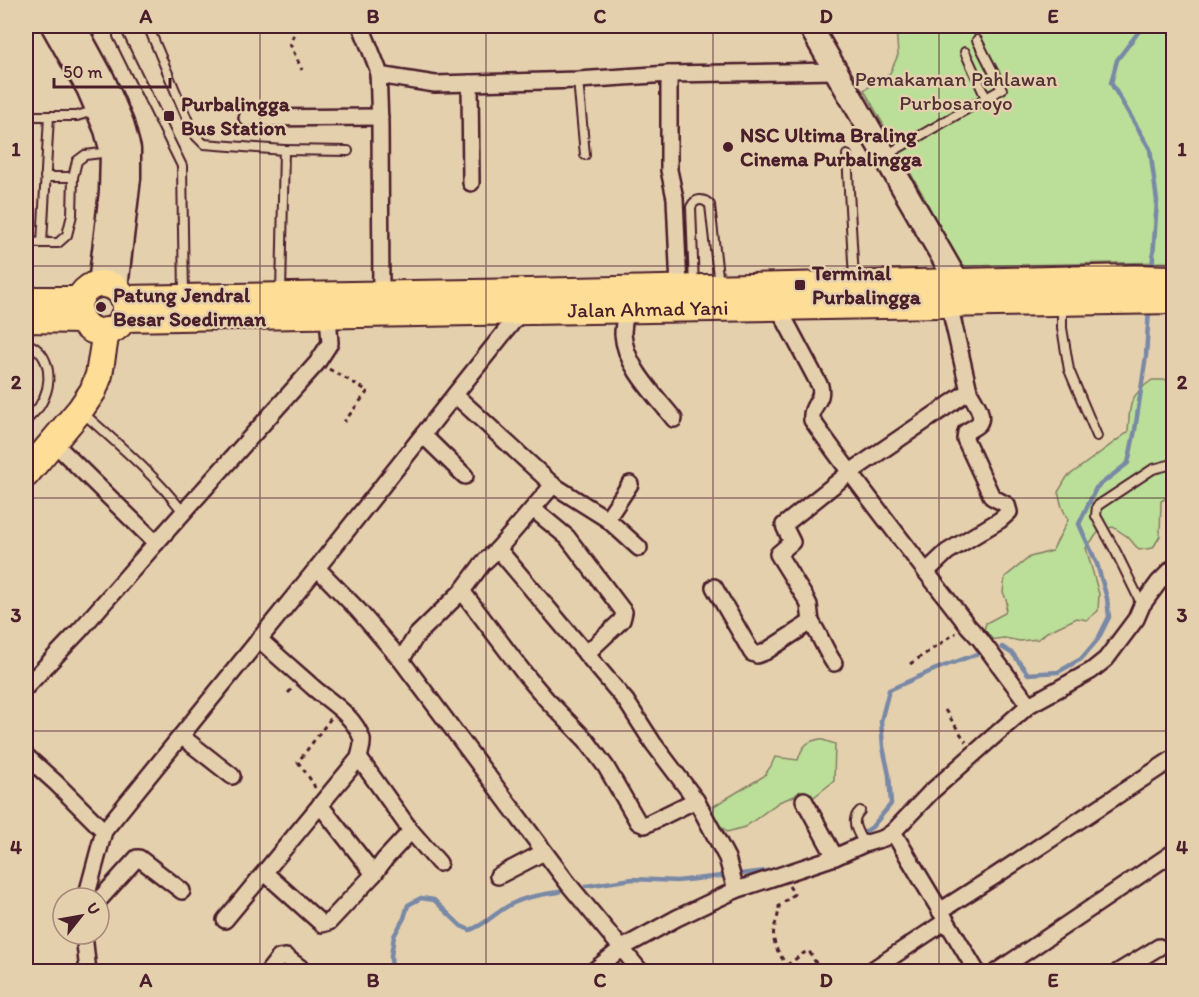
<svg xmlns="http://www.w3.org/2000/svg" width="1199" height="997" viewBox="0 0 1199 997" font-family="Itim,sans-serif">
  <rect width="100%" height="100%" fill="#e5d0ae"/>
  <filter id="ink" filterUnits="userSpaceOnUse"><feTurbulence type="fractalNoise" baseFrequency=".0167" numOctaves="2"/><feDisplacementMap in="SourceGraphic" scale="12" xChannelSelector="R" yChannelSelector="G"/><feConvolveMatrix kernelMatrix="1 2 1 2 8 2 1 2 1" color-interpolation-filters="sRGB"/></filter>
  <g filter="url(#ink)">
    <!-- green -->
    <g fill="#bbde98" stroke="#827e62" stroke-width="1.5">
      <path d="M 896,26 L 1173,26 L 1173,262 L 960,266 L 924,197 L 864,90 L 890,73 L 898,55 Z"/>
      <path d="M 1152,380 L 1173,380 L 1173,494 L 1161,501 L 1160,536 L 1153,548 L 1139,550 L 1128,537 L 1113,527 L 1100,530 L 1086,548 L 1099,594 L 1098,611 L 1087,620 L 1077,618 L 1047,632 L 1038,639 L 1020,641 L 1004,638 L 988,640 L 983,634 L 986,623 L 1005,613 L 1007,602 L 1003,592 L 1005,577 L 1030,557 L 1052,551 L 1068,520 L 1062,507 L 1058,492 L 1067,477 L 1128,432 C 1130,404 1128,397 1152,380 Z"/>
      <path d="M 820,739 L 835,744 L 834,781 L 814,797 L 797,795 L 779,802 L 745,827 L 727,832 L 713,818 L 714,806 L 764,776 L 771,766 L 775,757 L 798,760 C 802,746 807,741 820,739 Z"/>
    </g>
    <g fill="none" stroke-linecap="round" stroke-linejoin="round">
      <!-- stream -->
      <g stroke="#7989a5" stroke-width="4.5">
        <path d="M 1143,26 L 1117,60 L 1111,83 L 1150,149 L 1157,201 L 1152,271"/>
        <path d="M 1002,647 L 1013,654 L 1028,674 L 1058,672 L 1081,659 L 1098,639 L 1109,617 L 1107,598 L 1097,564 L 1079,524 L 1096,488 L 1128,463 L 1135,430 L 1146,356 L 1149,309"/>
        <path d="M 847,844 L 872,827 L 891,804 L 889,775 L 883,747 L 881,721 L 889,690 L 936,669 L 977,654"/>
        <path d="M 586,886 L 633,879 L 677,881 L 775,870"/>
        <path d="M 392,972 L 391,956 L 394,936 L 404,918 L 408,905 L 421,898 L 434,900 L 461,926 L 470,930 C 488,924 498,909 516,902 C 528,896 545,894 559,892"/>
      </g>
      <defs>
        <g id="lane">
          <path d="M 120,26 L 118,36 L 182,166 L 184,294"/>
          <path d="M 148,26 L 193,133 L 204,144 L 284,150 L 281,293"/>
          <path d="M 965,52 L 986,98"/>
          <path d="M 578,80 L 585,155"/>
          <path d="M 26,116 L 77,116 L 96,110"/>
          <path d="M 284,150 L 348,151"/>
          <path d="M 888,154 L 1002,89 L 977,40"/>
          <path d="M 847,155 L 854,279"/>
          <path d="M 45,177 L 73,177"/>
          <path d="M 26,242 L 42,243 L 49,116"/>
          <path d="M 42,243 L 58,243 L 67,235 L 72,215 L 73,177 L 77,161 L 85,155 L 110,152"/>
          <path d="M 694,286 L 691,207 C 695,198 704,198 710,205 L 719,285"/>
          <path d="M 1062,306 L 1062,328 L 1069,370 L 1097,436"/>
          <path d="M 26,343 C 52,353 54,384 39,407 C 35,412 30,416 26,421"/>
          <path d="M 83,413 C 118,444 155,475 183,512"/>
          <path d="M 1142,605 L 1116,552 L 1096,516 L 1097,506 L 1153,469 L 1169,465"/>
          <path d="M 860,811 C 849,821 858,833 864,844"/>
        </g>
        <g id="street">
          <path d="M 361,26 L 378,69 L 380,125 L 381,294"/>
          <path d="M 669,74 L 669,170 L 675,198 L 679,288"/>
          <path d="M 378,75 L 435,84 L 578,80 L 669,74 L 836,71"/>
          <path d="M 470,83 L 471,183"/>
          <path d="M 247,118 L 380,117"/>
          <path d="M 949,304 L 969,391"/>
          <path d="M 778,307 L 820,386 C 824,402 810,404 812,420 C 861,490 915,557 968,626 L 980,639 L 1029,705"/>
          <path d="M 523,309 L 317,568 L 358,610 L 401,660 L 570,886 L 641,972"/>
          <path d="M 626,310 C 625,317 623,326 623,334 C 625,366 655,395 674,419"/>
          <path d="M 455,395 L 553,485 L 607,519 L 639,548"/>
          <path d="M 423,435 L 465,476"/>
          <path d="M 553,485 L 498,549 L 483,563 L 462,591 L 524,673 L 547,700 L 586,740 L 606,767 L 638,822 L 645,825 L 696,800"/>
          <path d="M 533,509 L 567,537 L 624,612 L 622,620 L 586,654"/>
          <path d="M 607,519 L 630,484"/>
          <path d="M 156,543 L 317,363 L 330,343 L 328,315"/>
          <path d="M 498,549 L 626,701 L 653,743 L 696,800 L 727,858 L 736,890"/>
          <path d="M 714,587 L 752,653 L 757,655 L 765,652 L 811,622 L 809,605 L 806,599 L 778,554 L 792,542 L 785,528 L 784,525 L 849,473 L 969,391 C 973,399 985,414 979,423 C 976,427 970,429 966,432 L 965,439 L 992,497 L 1007,505 L 1009,512 L 1000,520 L 947,552 L 926,572"/>
          <path d="M 811,622 C 820,635 825,650 834,663"/>
          <path d="M 401,660 L 416,636 L 462,591"/>
          <path d="M 26,687 L 81,629 L 156,543 L 53,442"/>
          <path d="M 181,736 L 232,776"/>
          <path d="M 26,756 L 56,783 L 104,831"/>
          <path d="M 359,758 L 411,831 L 439,863"/>
          <path d="M 804,800 L 835,857"/>
          <path d="M 893,832 L 977,972"/>
          <path d="M 265,873 L 322,924 L 329,922 L 374,874 L 320,805"/>
          <path d="M 374,874 L 385,859 L 411,831"/>
          <path d="M 498,876 L 544,852"/>
          <path d="M 86,898 L 104,831 L 317,568"/>
          <path d="M 99,900 L 137,858 L 139,858 L 182,891"/>
          <path d="M 940,911 L 995,876 L 1174,758"/>
          <path d="M 225,920 L 359,758 C 360,752 363,746 362,739 C 354,716 332,703 315,689 C 296,672 277,656 259,639"/>
          <path d="M 84,934 L 88,972"/>
          <path d="M 268,972 L 279,958 L 286,957 L 306,972"/>
          <path d="M 592,972 L 622,948 L 677,918 L 736,890 L 835,857 L 864,844 L 884,838 L 893,832 L 931,792 L 1029,705 L 1091,671 L 1106,659 L 1136,619 L 1142,605 L 1159,582 L 1174,567"/>
          <path d="M 869,972 L 946,921"/>
          <path d="M 996,972 L 1174,852"/>
          <path d="M 1118,972 L 1159,947"/>
        </g>
        <g id="secondary">
          <path d="M 53,26 L 88,88 L 106,130 L 112,152 L 111,192 L 100,284"/>
          <path d="M 74,26 L 103,79 L 122,123 L 129,149 L 129,178 L 116,288"/>
          <path d="M 810,26 L 966,297"/>
        </g>
        <g id="primary">
          <circle cx="102" cy="308" r="24"/>
          <path d="M 124,299 L 528,292 L 1134,278 L 1174,279"/>
          <path d="M 26,300 L 79,300"/>
          <path id="s1" d="M 123,318 L 1174,300"/>
          <path d="M 26,319 L 81,320"/>
          <path d="M 26,474 L 80,410 L 93,391 L 99,375 L 106,331"/>
        </g>
      </defs>
      <!-- lane casing -->
      <use href="#lane" stroke="#4a1f2b" stroke-width="12"/>
      <!-- street casing -->
      <use href="#street" stroke="#4a1f2b" stroke-width="20"/>
      <!-- secondary casing -->
      <use href="#secondary" stroke="#4a1f2b" stroke-width="27"/>
      <!-- primary casing -->
      <use href="#primary" stroke="#4a1f2b" stroke-width="30"/>
      <!-- path -->
      <g stroke="#4a1f2b" stroke-width="3" stroke-dasharray="4.5 4.5" stroke-linecap="butt">
        <path d="M 293,26 L 294,34 L 290,44 L 302,70"/>
        <path d="M 329,369 L 368,391 L 344,422"/>
        <path d="M 910,664 L 956,633"/>
        <path d="M 288,693 L 293,688"/>
        <path d="M 945,710 L 966,742"/>
        <path d="M 315,788 L 313,783 L 298,762 L 331,718"/>
        <path d="M 789,886 L 794,894 L 779,906 C 779,913 777,919 775,925 C 769,944 782,957 791,972"/>
        <path d="M 787,965 L 804,953 L 809,951 L 821,972"/>
      </g>
      <!-- lane -->
      <use href="#lane" stroke="#e5d0ae" stroke-width="8"/>
      <!-- street -->
      <use href="#street" stroke="#e5d0ae" stroke-width="15"/>
      <!-- secondary -->
      <use href="#secondary" stroke="#e5d0ae" stroke-width="22"/>
      <!-- primary -->
      <use href="#primary" stroke="#fedd96" stroke-width="26"/>
    </g>
  </g>
  <!-- grid -->
  <path fill="none" stroke="#4a1f2b" stroke-width="1.5" stroke-opacity="0.55" d="M 260,26 L 260,972M 486,26 L 486,972M 713,26 L 713,972M 939,26 L 939,972M 26,266 L 1174,266M 26,498 L 1174,498M 26,731 L 1174,731"/>
  <!-- markers -->
  <g fill="#4a1f2b" stroke="#e5d0ae" stroke-width="2">
    <rect x="163" y="110" width="12" height="12" rx="3"/>
    <circle cx="728" cy="147" r="6"/>
    <rect x="794" y="279" width="12" height="12" rx="3"/>
    <circle cx="101" cy="307" r="6"/>
  </g>
  <g text-anchor="middle" stroke-width="5" stroke-linejoin="round" paint-order="stroke">
    <!-- park labels -->
    <g font-size="21" fill="#553236" stroke="#e5d0ae">
      <text x="956" y="86">Pemakaman Pahlawan<tspan x="956" dy="24">Purbosaroyo</tspan></text>
    </g>
    <!-- poi labels -->
    <g font-size="21" font-weight="bold" fill="#4a1f2b" stroke="#e5d0ae" text-anchor="start">
      <text x="181" y="111">Purbalingga<tspan x="181" dy="24">Bus Station</tspan></text>
      <text x="740" y="142">NSC Ultima Braling<tspan x="740" dy="24">Cinema Purbalingga</tspan></text>
      <text x="812" y="280">Terminal<tspan x="812" dy="24">Purbalingga</tspan></text>
      <text x="113" y="302">Patung Jendral<tspan x="113" dy="24">Besar Soedirman</tspan></text>
    </g>
    <!-- street labels -->
    <g font-size="21" fill="#4a1f2b" stroke="#e5d0ae">
      <text dy="7" stroke="none"><textPath href="#s1" startOffset="525">Jalan Ahmad Yani</textPath></text>
    </g>
  </g>
  <!-- margin -->
  <rect width="1199" height="997" fill="none" stroke="#e5d0ae" stroke-width="66"/>
  <!-- north arrow -->
  <g transform="translate(81 916) rotate(59)"><circle r="28" fill="#e5d0ae" stroke="#a7897a" stroke-width="1.5"/>
  <path d="M0-4.5L10 22L0 15L-10 22Z" fill="#4a1f2b"/>
  <text y="-9" font-size="16" font-weight="bold" text-anchor="middle" fill="#4a1f2b">U</text>
  </g>
  <!-- scale -->
  <path d="M54 78v9h116v-9" fill="none" stroke="#4a1f2b" stroke-width="3"/>
  <text x="63" y="78" font-size="18" fill="#4a1f2b" stroke="#e5d0ae" stroke-width="4.5" paint-order="stroke">50 m</text>
  <rect x="33" y="33" width="1133" height="931" fill="none" stroke="#4a1f2b" stroke-width="2"/>
  <g font-size="20" text-anchor="middle" font-weight="bold" fill="#4a1f2b">
    <text x="146" y="23">A</text>
    <text x="373" y="23">B</text>
    <text x="600" y="23">C</text>
    <text x="826" y="23">D</text>
    <text x="1053" y="23">E</text>
    <text x="16" y="156">1</text>
    <text x="1182" y="156">1</text>
    <text x="16" y="389">2</text>
    <text x="1182" y="389">2</text>
    <text x="16" y="622">3</text>
    <text x="1182" y="622">3</text>
    <text x="16" y="854">4</text>
    <text x="1182" y="854">4</text>
    <text x="146" y="987">A</text>
    <text x="373" y="987">B</text>
    <text x="600" y="987">C</text>
    <text x="826" y="987">D</text>
    <text x="1053" y="987">E</text>
  </g>
</svg>
